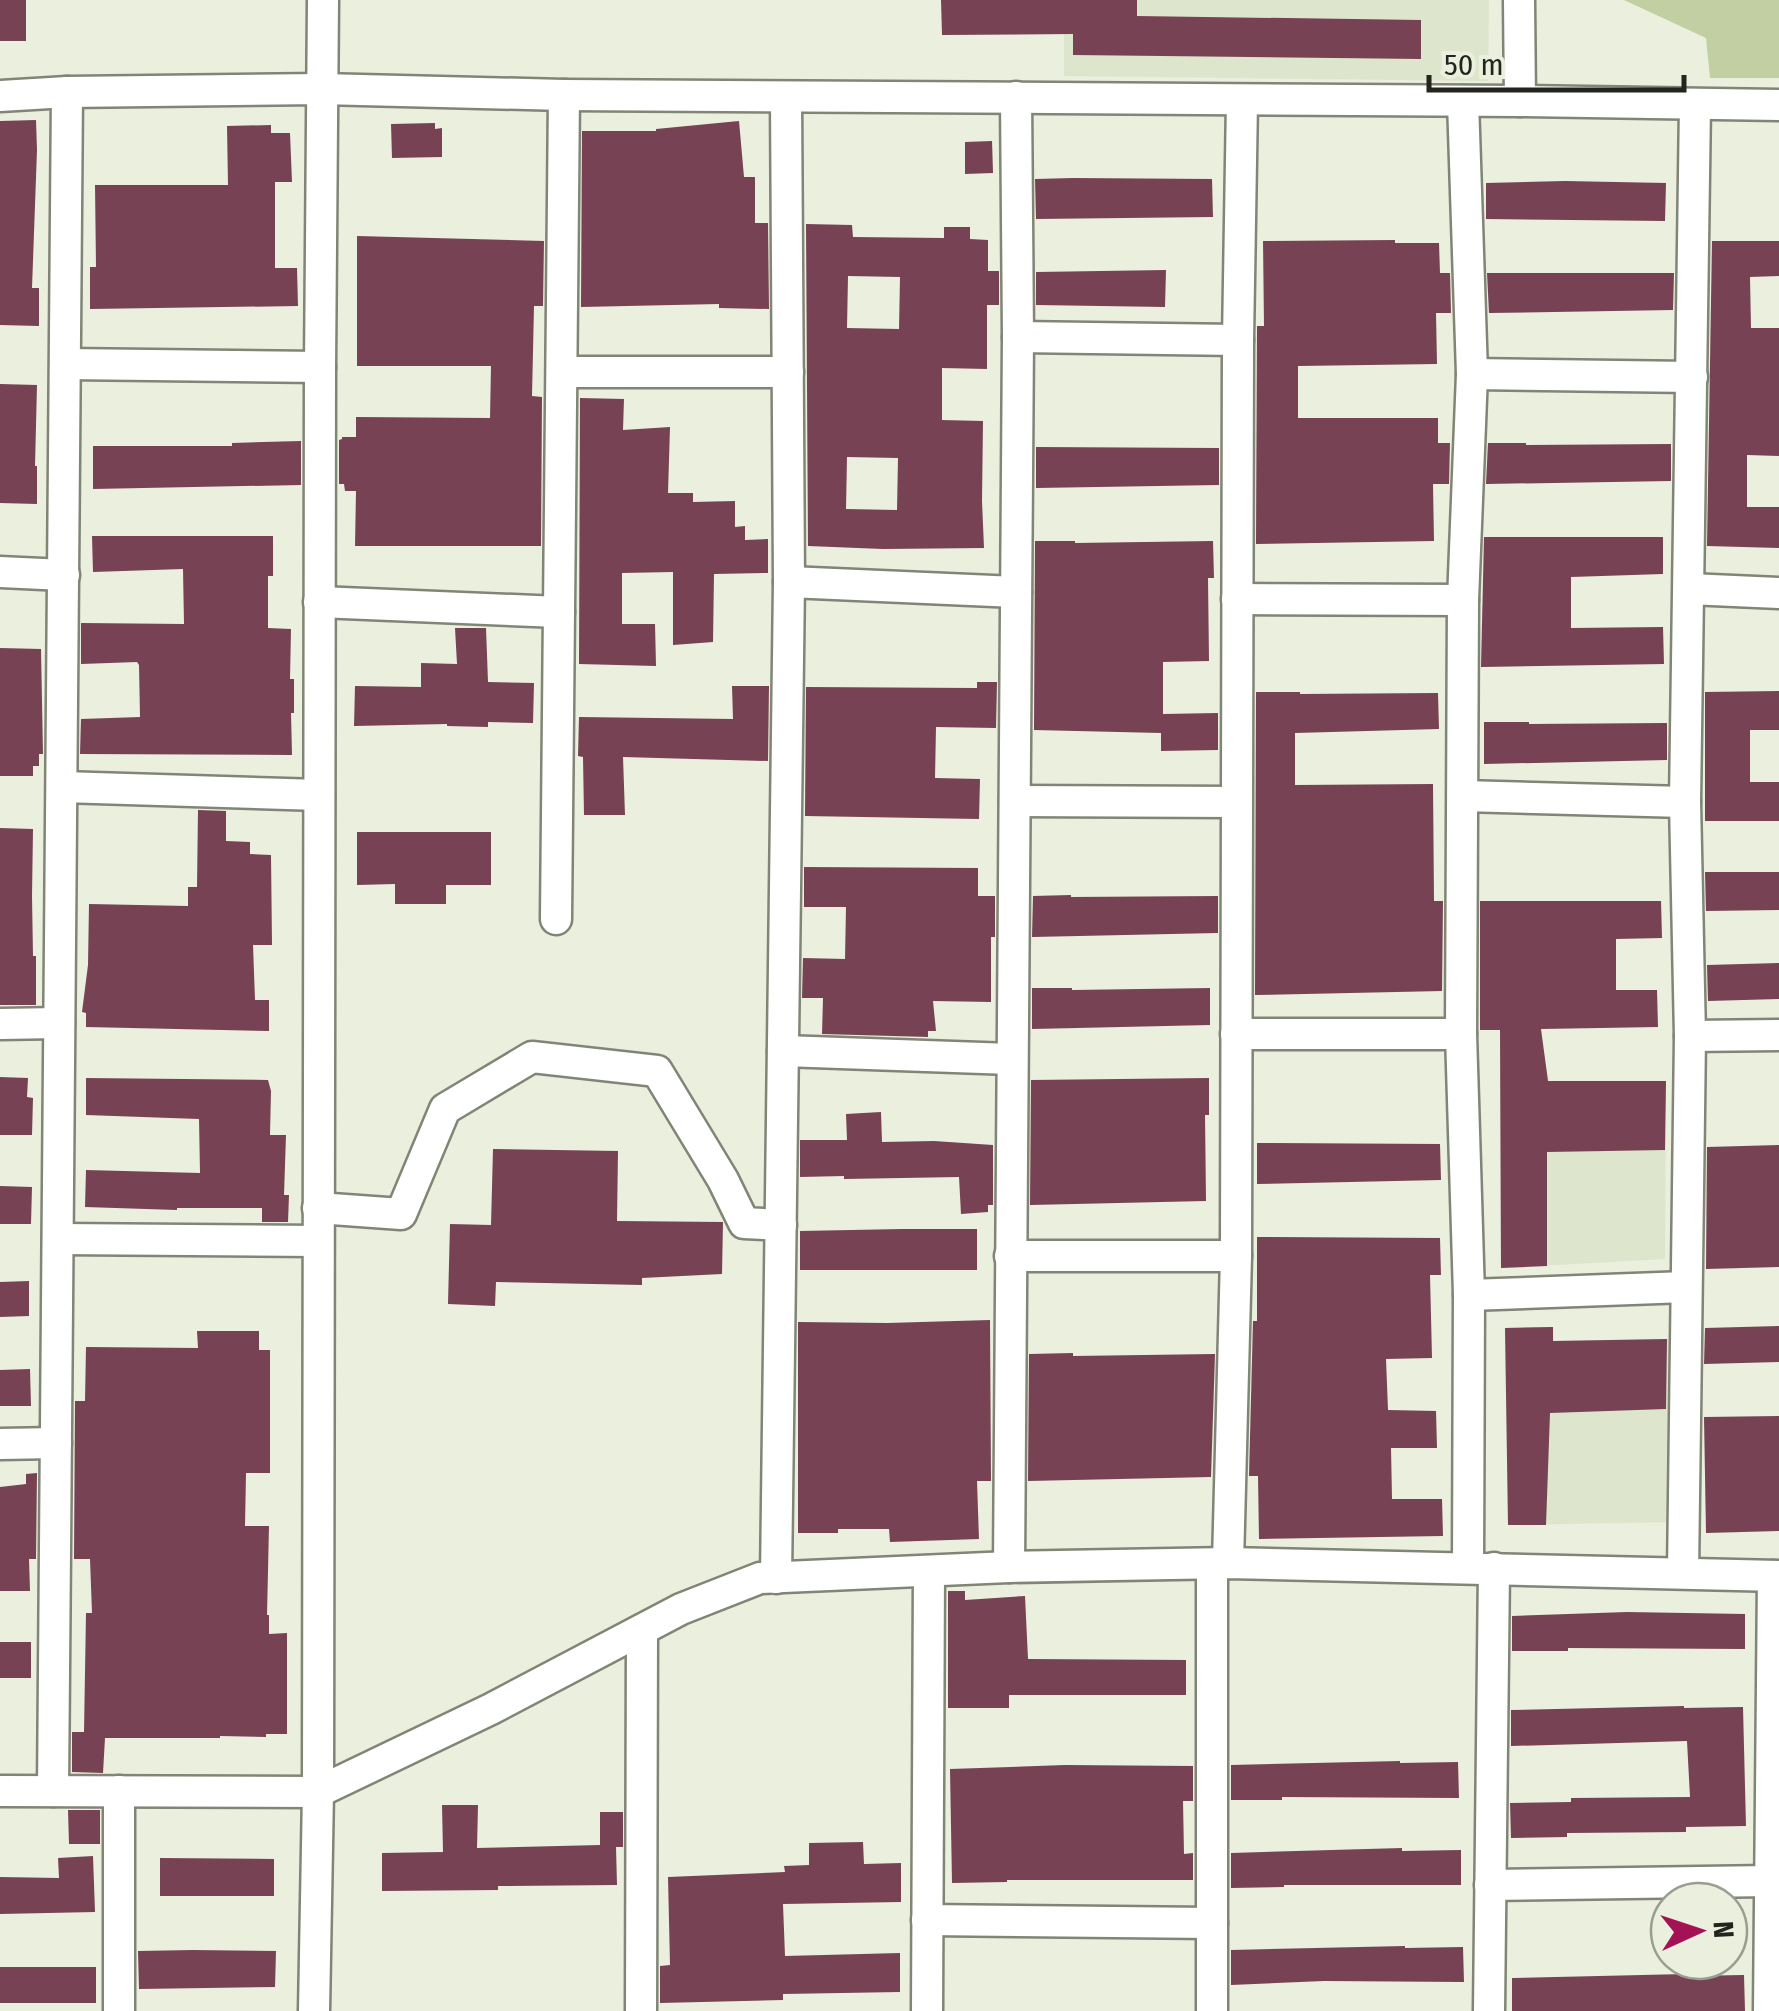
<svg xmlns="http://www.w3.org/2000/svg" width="1779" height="2011" viewBox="0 0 1779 2011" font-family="'Fira Sans Condensed',sans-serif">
  <rect width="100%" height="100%" fill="#eaefde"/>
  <!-- built -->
  <g fill="#dee5cd">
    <path d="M 1064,0 L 1489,0 L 1488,81 L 1064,76 Z"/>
    <path d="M 1547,1069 L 1549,1081 L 1666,1081 L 1665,1259 L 1501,1268 L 1500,1071 Z"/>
    <path d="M 1553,1327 L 1554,1341 L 1672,1339 L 1676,1522 L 1508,1525 L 1505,1328 Z"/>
  </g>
  <!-- green -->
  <path fill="#c2cfa3" d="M 1624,0 L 1779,0 L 1779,78 L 1710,78 L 1706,38 Z"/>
  <!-- building -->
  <g fill="#774253" fill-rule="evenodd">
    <rect x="0" y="0" width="26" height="41"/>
    <path d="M 941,0 L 1137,0 L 1137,16 L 1421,20 L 1421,59 L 1073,55 L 1073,34 L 942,35 Z"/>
    <path d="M 36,120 L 37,150 L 32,288 L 39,288 L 39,326 L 0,325 L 0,121 Z"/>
    <path d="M 739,121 L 744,177 L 755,177 L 755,223 L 768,223 L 769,309 L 719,308 L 719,304 L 581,307 L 582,131 L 656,131 L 656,129 Z"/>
    <path d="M 435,123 L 435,129 L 442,128 L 442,157 L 392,158 L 391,124 Z"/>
    <path d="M 271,125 L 271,133 L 290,133 L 292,182 L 275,182 L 275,268 L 297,268 L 298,306 L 90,309 L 90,267 L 96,267 L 95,185 L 228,185 L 227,126 Z"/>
    <path d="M 992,141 L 993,173 L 965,174 L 965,142 Z"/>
    <path d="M 1073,178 L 1212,179 L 1213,217 L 1036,219 L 1035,179 Z"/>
    <path d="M 1565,181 L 1666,183 L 1665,221 L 1486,219 L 1486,183 Z"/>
    <path d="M 806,224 L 852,225 L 853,237 L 944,238 L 944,227 L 970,227 L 970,239 L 988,240 L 988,271 L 999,271 L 999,305 L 987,305 L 987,369 L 942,368 L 942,420 L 983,421 L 982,501 L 984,548 L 883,549 L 808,546 ZM 848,276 L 900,277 L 899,329 L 847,328 ZM 847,457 L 898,458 L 897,510 L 846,509 Z"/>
    <path d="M 357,236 L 544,241 L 543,306 L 534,306 L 532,396 L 542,397 L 541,546 L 355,546 L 356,491 L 345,491 L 344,484 L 339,484 L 339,440 L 342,439 L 342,437 L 356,437 L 356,417 L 490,418 L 491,366 L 357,366 Z"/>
    <path d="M 1395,240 L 1395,243 L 1439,243 L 1440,273 L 1450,273 L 1451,313 L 1436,313 L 1437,364 L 1298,366 L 1298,418 L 1438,418 L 1438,443 L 1450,443 L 1449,484 L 1433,484 L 1434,541 L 1256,544 L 1257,326 L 1264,326 L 1263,241 Z"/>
    <path d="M 1712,241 L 1779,241 L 1779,276 L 1750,277 L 1751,328 L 1779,328 L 1779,456 L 1747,455 L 1747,507 L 1779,507 L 1779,548 L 1707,546 Z"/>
    <path d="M 1166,270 L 1165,307 L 1036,305 L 1036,272 Z"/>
    <path d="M 1487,273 L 1674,273 L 1673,310 L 1489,313 Z"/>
    <path d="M 0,384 L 37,385 L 35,466 L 37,466 L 37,504 L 0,503 Z"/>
    <path d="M 580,398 L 624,399 L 623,430 L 670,427 L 668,493 L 693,493 L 693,502 L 735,501 L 735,527 L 745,526 L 745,540 L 768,539 L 768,573 L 714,574 L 713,642 L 673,645 L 673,572 L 622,573 L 622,624 L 655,624 L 656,666 L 579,664 Z"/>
    <path d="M 301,441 L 301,485 L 93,489 L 93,446 L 232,446 L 232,443 Z"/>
    <path d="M 1488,443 L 1526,443 L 1526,445 L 1671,444 L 1671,481 L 1486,484 Z"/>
    <path d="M 1036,447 L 1219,448 L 1219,485 L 1036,488 Z"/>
    <path d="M 92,536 L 273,536 L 273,576 L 268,576 L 268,628 L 291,629 L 290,679 L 294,679 L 294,713 L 291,713 L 292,755 L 80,754 L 81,719 L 140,717 L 139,665 L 137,662 L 81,664 L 81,623 L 184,624 L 183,569 L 93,572 Z"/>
    <path d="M 1484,537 L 1663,537 L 1663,574 L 1571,577 L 1571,628 L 1663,627 L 1664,664 L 1481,667 Z"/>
    <path d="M 1035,541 L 1075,541 L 1075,543 L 1213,541 L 1214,578 L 1208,578 L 1209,661 L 1163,662 L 1163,714 L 1218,713 L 1218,750 L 1161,751 L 1161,733 L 1034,730 Z"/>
    <path d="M 455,628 L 486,628 L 488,682 L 534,683 L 533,723 L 488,722 L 488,727 L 447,726 L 447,724 L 354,726 L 355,686 L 421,687 L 421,663 L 457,664 Z"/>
    <path d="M 0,648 L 41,649 L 43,754 L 39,754 L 39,766 L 33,766 L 33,776 L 0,776 Z"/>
    <path d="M 977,682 L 997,682 L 996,728 L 936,727 L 935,778 L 980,779 L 979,819 L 805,816 L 806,687 L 977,688 Z"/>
    <path d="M 732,686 L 769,686 L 768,761 L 623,757 L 625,815 L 584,815 L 583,757 L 578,756 L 579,717 L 733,719 Z"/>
    <path d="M 1779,691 L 1779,730 L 1750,730 L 1750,782 L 1779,782 L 1779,821 L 1705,821 L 1705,692 Z"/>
    <path d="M 1256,692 L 1300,692 L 1300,694 L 1438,693 L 1439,729 L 1295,733 L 1295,785 L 1433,784 L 1434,901 L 1443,901 L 1442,991 L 1255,995 Z"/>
    <path d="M 1484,722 L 1529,722 L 1529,724 L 1667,723 L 1667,760 L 1484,764 Z"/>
    <path d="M 198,810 L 226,811 L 226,841 L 250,842 L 250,854 L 271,855 L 272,945 L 253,945 L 255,1000 L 269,1000 L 269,1031 L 86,1027 L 86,1013 L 82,1012 L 88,965 L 89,904 L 188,906 L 188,887 L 197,887 Z"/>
    <path d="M 0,828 L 33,829 L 32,896 L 33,956 L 36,956 L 36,1005 L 0,1005 Z"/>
    <path d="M 357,832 L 491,832 L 491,885 L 446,885 L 446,904 L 395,904 L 395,884 L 357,885 Z"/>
    <path d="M 804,867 L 978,868 L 978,896 L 995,896 L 995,937 L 991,937 L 991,1002 L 933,1001 L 936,1031 L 928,1031 L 928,1037 L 822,1034 L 823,998 L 802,998 L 803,958 L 845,959 L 846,907 L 804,907 Z"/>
    <path d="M 1705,872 L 1779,872 L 1779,910 L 1706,911 Z"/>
    <path d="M 1071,895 L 1071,897 L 1218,896 L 1218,933 L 1032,937 L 1033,896 Z"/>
    <path d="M 1480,901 L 1661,901 L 1662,938 L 1616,939 L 1616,990 L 1657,990 L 1658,1027 L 1541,1029 L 1548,1081 L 1666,1081 L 1665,1150 L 1547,1152 L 1547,1266 L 1501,1268 L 1500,1030 L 1480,1030 Z"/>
    <path d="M 1779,963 L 1779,999 L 1708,1001 L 1707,965 Z"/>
    <path d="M 1032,988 L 1072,988 L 1072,990 L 1210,988 L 1210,1025 L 1032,1029 Z"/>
    <path d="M 0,1077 L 28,1078 L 27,1097 L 33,1098 L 32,1135 L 0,1135 Z"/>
    <path d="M 86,1078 L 268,1080 L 271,1091 L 270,1135 L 286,1135 L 284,1195 L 289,1195 L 288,1222 L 262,1222 L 262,1208 L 177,1208 L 177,1210 L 85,1207 L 86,1170 L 200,1173 L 199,1119 L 86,1115 Z"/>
    <path d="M 1209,1078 L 1209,1115 L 1205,1115 L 1206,1201 L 1030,1205 L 1031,1080 Z"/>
    <path d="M 881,1112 L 882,1142 L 934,1141 L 993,1145 L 993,1205 L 988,1205 L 988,1212 L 961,1214 L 959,1177 L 844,1179 L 844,1176 L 800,1177 L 800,1140 L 847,1140 L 846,1114 Z"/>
    <path d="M 1257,1143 L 1440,1144 L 1441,1180 L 1257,1184 Z"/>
    <path d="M 1779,1145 L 1779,1267 L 1706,1269 L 1707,1147 Z"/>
    <path d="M 493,1149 L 618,1151 L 617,1221 L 723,1222 L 722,1274 L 642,1278 L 642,1285 L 496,1282 L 495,1306 L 448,1304 L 450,1224 L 491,1225 Z"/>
    <path d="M 0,1186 L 32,1187 L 31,1224 L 0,1224 Z"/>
    <path d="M 902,1229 L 977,1229 L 977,1270 L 800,1270 L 800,1231 Z"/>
    <path d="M 1257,1237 L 1440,1238 L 1441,1275 L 1430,1275 L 1432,1358 L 1386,1359 L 1388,1410 L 1436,1411 L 1437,1448 L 1391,1448 L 1392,1499 L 1442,1499 L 1443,1536 L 1259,1539 L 1258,1476 L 1249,1476 L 1253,1321 L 1257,1321 Z"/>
    <path d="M 29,1281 L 29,1316 L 0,1317 L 0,1282 Z"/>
    <path d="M 990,1320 L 991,1481 L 977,1481 L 979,1539 L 890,1542 L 889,1529 L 838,1529 L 838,1533 L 798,1533 L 798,1322 L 887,1323 Z"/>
    <path d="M 1779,1326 L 1779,1362 L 1704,1364 L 1705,1328 Z"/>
    <path d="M 1553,1327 L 1553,1341 L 1667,1339 L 1666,1409 L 1550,1413 L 1546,1525 L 1508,1525 L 1505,1328 Z"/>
    <path d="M 197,1331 L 259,1331 L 259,1350 L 270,1350 L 270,1473 L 246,1473 L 245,1526 L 269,1526 L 267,1615 L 269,1615 L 269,1634 L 287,1633 L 287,1734 L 266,1734 L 266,1737 L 220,1736 L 220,1738 L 105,1738 L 103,1773 L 72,1772 L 72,1732 L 84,1732 L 86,1613 L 92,1613 L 90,1559 L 74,1559 L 75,1401 L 85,1401 L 86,1347 L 198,1348 Z"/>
    <path d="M 1073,1353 L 1073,1356 L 1215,1354 L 1211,1477 L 1028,1481 L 1029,1354 Z"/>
    <path d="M 30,1369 L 31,1406 L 0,1406 L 0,1370 Z"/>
    <path d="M 1779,1416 L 1779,1531 L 1706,1533 L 1704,1417 Z"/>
    <path d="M 37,1473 L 36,1559 L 29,1559 L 30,1591 L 0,1591 L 0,1487 L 26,1484 L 26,1474 Z"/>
    <path d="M 948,1591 L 965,1591 L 965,1600 L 1025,1596 L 1028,1659 L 1186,1660 L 1186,1695 L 1009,1695 L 1009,1708 L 948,1708 Z"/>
    <path d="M 1627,1612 L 1745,1614 L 1745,1649 L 1568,1648 L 1568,1651 L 1512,1651 L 1512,1616 Z"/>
    <rect x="0" y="1642" width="31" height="36"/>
    <path d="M 1684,1706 L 1684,1708 L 1743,1707 L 1746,1826 L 1686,1827 L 1686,1832 L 1567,1833 L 1567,1837 L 1511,1838 L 1510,1803 L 1571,1802 L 1571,1798 L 1690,1797 L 1687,1741 L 1511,1746 L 1511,1710 Z"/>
    <path d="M 1400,1761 L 1400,1763 L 1458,1762 L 1459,1798 L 1282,1797 L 1282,1800 L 1231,1800 L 1231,1765 Z"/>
    <path d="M 1065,1765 L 1193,1766 L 1193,1801 L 1183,1801 L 1184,1854 L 1193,1853 L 1193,1880 L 1007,1880 L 1007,1882 L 952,1883 L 950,1769 Z"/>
    <path d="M 442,1805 L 478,1805 L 477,1848 L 600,1845 L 600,1812 L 623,1812 L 623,1847 L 616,1847 L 617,1885 L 498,1886 L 498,1890 L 382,1891 L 382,1853 L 443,1852 Z"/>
    <path d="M 68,1810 L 100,1810 L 100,1844 L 69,1844 Z"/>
    <path d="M 863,1842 L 864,1864 L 901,1863 L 901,1902 L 783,1904 L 785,1956 L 900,1953 L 900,1992 L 783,1994 L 783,2000 L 660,2003 L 660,1966 L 670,1965 L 668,1877 L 785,1872 L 784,1866 L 809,1865 L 809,1843 Z"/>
    <path d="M 1402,1848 L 1402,1851 L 1461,1850 L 1461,1885 L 1284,1885 L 1284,1887 L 1231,1888 L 1231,1853 Z"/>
    <path d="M 93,1856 L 95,1912 L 0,1914 L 0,1877 L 59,1878 L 58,1858 Z"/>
    <path d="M 160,1858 L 274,1859 L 274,1896 L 160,1896 Z"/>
    <path d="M 1405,1946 L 1405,1948 L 1463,1947 L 1464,1982 L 1324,1981 L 1231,1985 L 1231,1950 Z"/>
    <path d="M 193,1950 L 276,1951 L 275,1987 L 139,1989 L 138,1951 Z"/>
    <rect x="0" y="1967" width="96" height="36"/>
    <path d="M 1685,1974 L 1685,1976 L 1744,1975 L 1745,2011 L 1512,2011 L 1512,1978 Z"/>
  </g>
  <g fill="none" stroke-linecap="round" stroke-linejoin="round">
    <defs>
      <g id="street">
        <path d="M 1519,0 L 1520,101"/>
        <path d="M 0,96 L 67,92 L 321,89 L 564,95 L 1520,101 L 1779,105"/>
        <path d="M 1463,101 L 1472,374 L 1463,600 L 1461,1034 L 1469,1295 L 1468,1568"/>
        <path d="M 1018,337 L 1238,340"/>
        <path d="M 66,364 L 320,367"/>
        <path d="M 562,372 L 788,372"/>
        <path d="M 1472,374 L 1692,377"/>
        <path d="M 0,572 L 64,575"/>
        <path d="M 789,582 L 1016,592"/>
        <path d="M 1689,589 L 1779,593"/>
        <path d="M 1237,599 L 1463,600"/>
        <path d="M 319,602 L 559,612"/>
        <path d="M 62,787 L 319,795"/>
        <path d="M 1463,796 L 1685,802"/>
        <path d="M 1015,801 L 1236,802"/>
        <path d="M 556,919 L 564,95"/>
        <path d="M 0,1024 L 59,1023"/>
        <path d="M 1236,1034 L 1461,1034"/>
        <path d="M 1690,1036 L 1779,1035"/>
        <path d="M 783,1051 L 1011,1059"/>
        <path d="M 318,1208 L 401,1214 L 445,1109 L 532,1057 L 657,1071 L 723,1180 L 744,1223 L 781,1225"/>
        <path d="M 58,1239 L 318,1241"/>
        <path d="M 1010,1256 L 1236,1256"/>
        <path d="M 1469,1295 L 1686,1287"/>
        <path d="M 0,1444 L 56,1443"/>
        <path d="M 1228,1563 L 1236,1256 L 1238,340 L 1242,101"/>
        <path d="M 1212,1564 L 1212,2011"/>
        <path d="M 1009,1567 L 1018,337 L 1016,97"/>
        <path d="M 1683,1573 L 1690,1036 L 1685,802 L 1695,105"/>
        <path d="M 776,1578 L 789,582 L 786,97"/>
        <path d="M 0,1791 L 318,1792 L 491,1709 L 681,1609 L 760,1578 L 1009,1567 L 1228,1563 L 1779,1576"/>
        <path d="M 53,1791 L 67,92"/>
        <path d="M 1490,1885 L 1770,1881"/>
        <path d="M 927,1920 L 1212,1923"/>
        <path d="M 119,2011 L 119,1791"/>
        <path d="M 314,2011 L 318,1792 L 320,367 L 323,0"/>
        <path d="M 641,2011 L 642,1630"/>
        <path d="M 927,2011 L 929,1571"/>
        <path d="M 1489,2011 L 1494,1568"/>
        <path d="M 1769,2011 L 1773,1576"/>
      </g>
    </defs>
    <!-- street casing -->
    <use href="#street" stroke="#808576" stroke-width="35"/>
    <!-- street -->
    <use href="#street" stroke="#fff" stroke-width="30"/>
  </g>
  <!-- north arrow -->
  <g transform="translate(1699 1931) rotate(87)"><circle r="48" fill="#eaefde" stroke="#9a9e91" stroke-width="2.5"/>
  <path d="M0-8L18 38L0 25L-18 38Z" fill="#a31255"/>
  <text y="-15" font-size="28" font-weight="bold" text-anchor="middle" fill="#22241d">N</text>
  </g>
  <!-- scale -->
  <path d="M1429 75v15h255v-15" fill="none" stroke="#22241d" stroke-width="5"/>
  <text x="1444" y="75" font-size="30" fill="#22241d" stroke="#eaefde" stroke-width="8" paint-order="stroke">50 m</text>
</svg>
